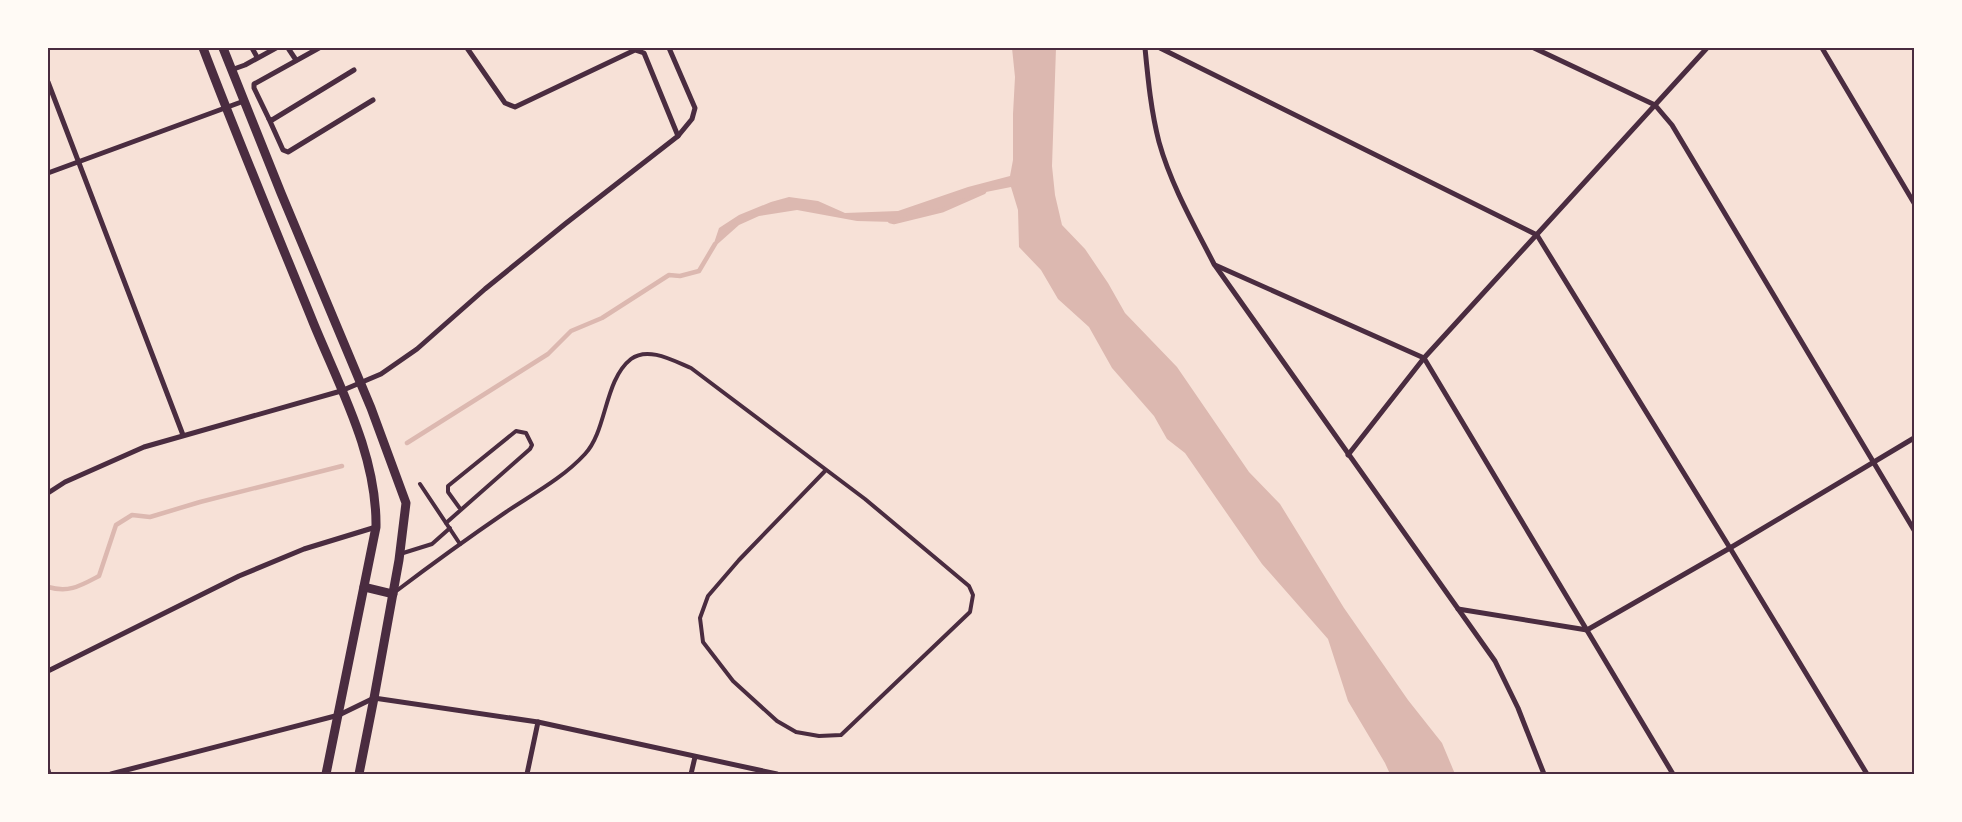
<svg xmlns="http://www.w3.org/2000/svg" width="1962" height="822" viewBox="0 0 1962 822" font-family="'Noto Sans',sans-serif">
  <rect width="100%" height="100%" fill="#f7e1d7"/>
  <!-- water -->
  <path fill="#dcb8b0" d="M 1012,48 L 1056,48 L 1052,166 L 1055,195 L 1062,225 L 1085,249 L 1108,283 L 1125,313 L 1177,367 L 1249,472 L 1280,504 L 1344,608 L 1408,700 L 1442,743 L 1455,774 L 1390,774 L 1385,763 L 1348,701 L 1328,639 L 1262,564 L 1185,453 L 1167,439 L 1154,416 L 1112,368 L 1089,327 L 1058,299 L 1041,270 L 1019,247 L 1018,210 L 1011,187 L 981,193 L 943,210 L 894,222 L 857,221 L 797,210 L 759,216 L 739,225 L 712,249 L 719,228 L 739,215 L 771,202 L 789,197 L 818,201 L 845,213 L 898,211 L 968,187 L 1010,176 L 1013,160 L 1013,114 L 1015,77 Z"/>
  <g fill="none" stroke-linecap="round" stroke-linejoin="round">
    <!-- stream -->
    <g stroke="#dcb8b0" stroke-width="4.5">
      <path d="M 890,221 L 894,222 L 943,210 L 984,192"/>
      <path d="M 407,443 L 548,354 L 571,331 L 602,318 L 669,275 L 680,276 L 699,271 L 715,244"/>
      <path d="M 48,587 C 69,593 80,586 99,576 L 116,525 L 132,515 L 150,517 L 200,502 L 342,466"/>
    </g>
    <!-- service -->
    <g stroke="#4a2c40" stroke-width="4">
      <path d="M 420,484 L 460,544"/>
      <path d="M 446,523 L 530,449 L 532,445 L 526,433 L 516,431 L 448,486 L 448,492 L 461,510"/>
      <path d="M 400,554 L 432,544 L 450,528"/>
      <path d="M 395,592 C 432,564 468,538 506,512 C 533,494 563,478 585,454 C 607,431 604,380 631,359 C 648,346 674,361 691,368 L 865,499 L 969,586 L 973,595 L 970,612 L 841,735 L 819,736 L 796,732 L 777,721 L 733,681 L 703,642 L 700,618 L 708,596 L 739,560 L 826,470"/>
    </g>
    <!-- minor -->
    <g stroke="#4a2c40" stroke-width="5">
      <path d="M 252,48 L 257,57"/>
      <path d="M 288,48 L 296,60"/>
      <path d="M 319,48 L 254,84 L 254,88 L 269,119 L 272,120 L 354,70"/>
      <path d="M 467,48 L 505,103 L 515,107 L 635,50 L 644,53 L 678,136"/>
      <path d="M 1145,48 C 1148,79 1151,111 1159,142 C 1171,185 1194,225 1214,264 L 1495,661 L 1518,708 L 1544,774"/>
      <path d="M 1160,48 L 1537,235 L 1730,548 L 1867,774"/>
      <path d="M 1534,48 L 1655,105 L 1672,125 L 1914,530"/>
      <path d="M 1822,48 L 1914,203"/>
      <path d="M 231,70 L 245,65 L 276,48"/>
      <path d="M 48,82 L 183,435"/>
      <path d="M 269,119 L 283,150 L 288,152 L 373,100"/>
      <path d="M 48,173 L 244,101"/>
      <path d="M 1215,265 L 1424,358 L 1673,774"/>
      <path d="M 1348,455 L 1424,358 L 1707,48"/>
      <path d="M 48,493 L 65,482 L 144,447 L 341,391 L 381,374 L 417,349 L 485,289 L 565,224 L 678,136 L 692,119 L 695,108 L 669,48"/>
      <path d="M 1458,609 L 1587,630 L 1730,548 L 1914,438"/>
      <path d="M 48,671 L 239,576 L 304,549 L 376,527"/>
      <path d="M 48,770 L 49,774"/>
      <path d="M 111,774 L 339,715 L 374,698 L 538,722 L 777,774"/>
      <path d="M 527,774 L 538,722"/>
      <path d="M 691,774 L 695,757"/>
    </g>
    <!-- tertiary -->
    <g stroke="#4a2c40" stroke-width="9">
      <path d="M 203,48 C 238,140 276,231 313,322 C 340,388 377,455 376,527 L 326,774"/>
      <path d="M 223,48 L 281,193 L 371,408 L 406,503 L 399,560 L 374,698 L 359,774"/>
      <path d="M 364,587 L 393,594"/>
    </g>
  </g>
  <!-- border -->
  <rect width="1962" height="822" fill="none" stroke="#fffaf5" stroke-width="98"/>
  <rect x="49" y="49" width="1864" height="724" fill="none" stroke="#4a2c40" stroke-width="2"/>
</svg>
